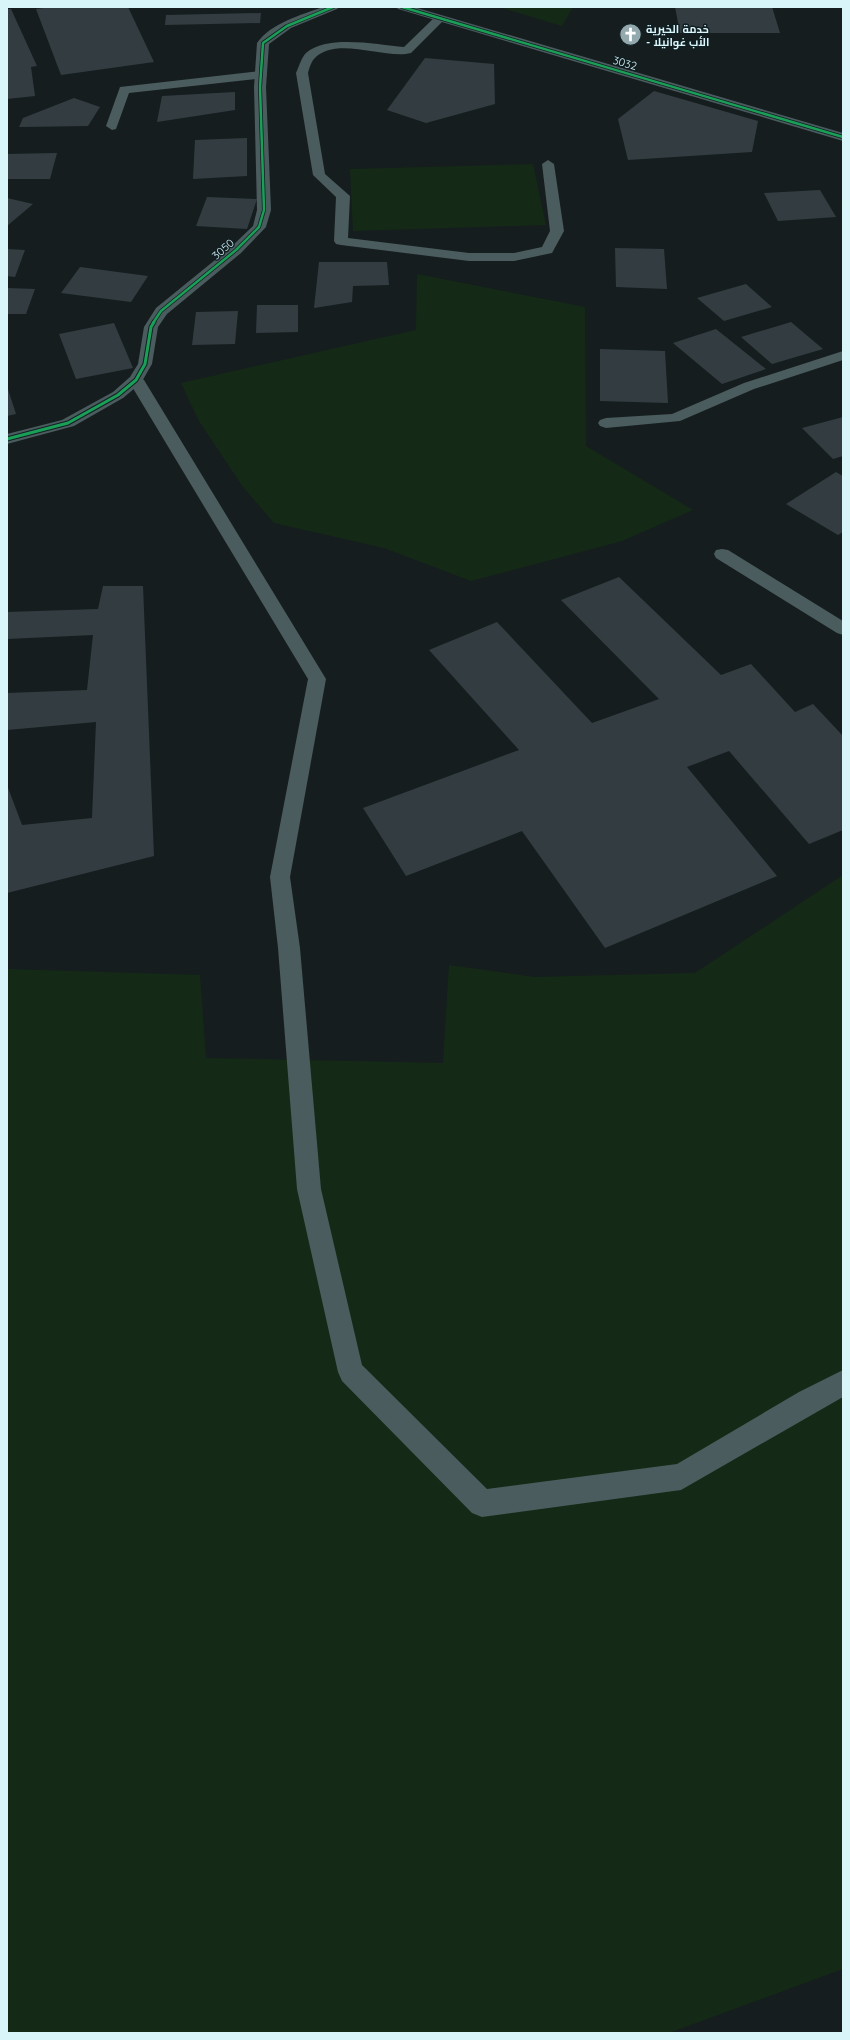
<svg xmlns="http://www.w3.org/2000/svg" width="850" height="2040" viewBox="0 0 850 2040" font-family="Quicksand,Cairo,sans-serif">
  <rect width="100%" height="100%" fill="#151d1f"/>
  <!-- green -->
  <g fill="#152a16">
    <path d="M 499,7 L 573,7 L 562,26 Z"/>
    <path d="M 533,164 L 546,225 L 353,231 L 350,169 Z"/>
    <path d="M 417,274 L 585,307 L 586,446 L 693,510 L 622,541 L 471,581 L 384,548 L 274,523 L 243,487 L 199,421 L 181,383 L 416,330 Z"/>
    <path d="M 843,875 L 843,1969 L 669,2033 L 7,2033 L 7,969 L 200,975 L 206,1058 L 443,1063 L 449,965 L 534,977 L 695,973 Z"/>
  </g>
  <!-- building -->
  <g fill="#333d41">
    <path d="M 51,7 L 128,7 L 154,62 L 61,75 L 36,9 Z"/>
    <path d="M 675,7 L 772,7 L 780,33 L 680,33 Z"/>
    <path d="M 7,9 L 11,9 L 37,66 L 31,67 L 35,96 L 7,99 Z"/>
    <path d="M 261,13 L 260,23 L 165,25 L 166,15 Z"/>
    <path d="M 425,58 L 494,64 L 495,104 L 426,123 L 387,110 Z"/>
    <path d="M 654,91 L 758,121 L 752,152 L 628,160 L 618,119 Z"/>
    <path d="M 235,92 L 235,110 L 157,122 L 162,96 Z"/>
    <path d="M 74,98 L 100,107 L 88,126 L 19,127 L 23,118 Z"/>
    <path d="M 247,138 L 247,176 L 193,179 L 195,140 Z"/>
    <path d="M 57,153 L 50,179 L 7,179 L 7,154 Z"/>
    <path d="M 820,190 L 836,217 L 778,221 L 764,193 Z"/>
    <path d="M 207,197 L 257,199 L 247,229 L 196,226 Z"/>
    <path d="M 7,198 L 33,204 L 7,226 Z"/>
    <path d="M 615,248 L 664,249 L 667,289 L 616,287 Z"/>
    <path d="M 7,249 L 25,250 L 15,277 L 7,276 Z"/>
    <path d="M 319,262 L 387,262 L 389,285 L 353,286 L 352,302 L 314,308 Z"/>
    <path d="M 80,267 L 148,276 L 131,302 L 61,293 Z"/>
    <path d="M 746,284 L 772,307 L 724,321 L 697,298 Z"/>
    <path d="M 7,288 L 35,289 L 26,314 L 7,314 Z"/>
    <path d="M 257,305 L 298,305 L 298,332 L 256,333 Z"/>
    <path d="M 238,311 L 235,344 L 192,345 L 196,312 Z"/>
    <path d="M 791,322 L 823,349 L 772,364 L 741,337 Z"/>
    <path d="M 114,323 L 133,368 L 76,379 L 59,334 Z"/>
    <path d="M 716,329 L 766,369 L 722,384 L 673,343 Z"/>
    <path d="M 600,349 L 665,351 L 668,403 L 600,401 Z"/>
    <path d="M 7,386 L 16,414 L 7,416 Z"/>
    <path d="M 843,417 L 843,456 L 833,459 L 802,428 Z"/>
    <path d="M 836,472 L 843,476 L 843,532 L 838,535 L 786,504 Z"/>
    <path d="M 619,577 L 721,675 L 751,664 L 795,712 L 813,704 L 843,736 L 843,830 L 809,844 L 729,751 L 687,767 L 777,876 L 605,948 L 522,831 L 406,876 L 363,808 L 519,750 L 429,650 L 497,622 L 592,723 L 659,699 L 561,600 Z"/>
    <path d="M 103,586 L 143,586 L 154,856 L 7,893 L 7,785 L 22,825 L 92,818 L 96,722 L 7,730 L 7,693 L 87,690 L 93,635 L 7,639 L 7,612 L 98,609 Z"/>
  </g>
  <g fill="none" stroke-linecap="round" stroke-linejoin="round">
    <!-- lane -->
    <g fill="#4b5c5e" fill-rule="evenodd">
      <path d="M 440,15 L 446,18 L 411,53 C 385,60 336,35 314,59 C 311,62 309,69 308,73 L 325,174 L 350,196 L 348,238 L 469,253 L 514,253 L 542,247 L 550,231 L 542,164 L 548,160 L 554,164 L 564,231 L 552,253 L 514,261 L 469,261 L 341,245 L 336,244 L 334,241 L 336,197 L 313,175 L 296,73 C 299,67 301,58 306,53 C 328,34 378,45 404,47 L 436,16 Z"/>
      <path d="M 261,71 L 265,72 L 267,75 L 265,78 L 129,93 L 116,129 L 112,130 L 106,126 L 120,87 Z"/>
      <path d="M 843,351 L 843,360 L 754,389 L 680,421 L 606,428 L 600,426 L 598,423 L 600,420 L 606,418 L 672,414 L 744,383 Z"/>
      <path d="M 136,375 L 141,377 L 144,380 L 326,679 L 290,877 L 300,948 L 321,1189 L 362,1365 L 487,1489 L 677,1464 L 799,1392 L 843,1370 L 843,1397 L 681,1490 L 482,1517 L 472,1513 L 342,1381 L 338,1372 L 297,1189 L 278,948 L 270,877 L 308,679 L 128,380 L 131,377 Z"/>
      <path d="M 722,549 L 728,550 L 843,621 L 843,635 L 837,633 L 716,558 L 714,554 L 716,550 Z"/>
    </g>
    <!-- street -->
    <g fill="#4b5c5e" fill-rule="evenodd">
      <path d="M 323,7 L 339,7 L 337,9 L 291,28 L 269,44 L 266,87 L 271,210 L 266,227 L 241,253 L 167,314 L 158,327 L 152,364 L 141,383 L 123,398 L 74,426 L 7,444 L 7,434 L 62,420 L 113,392 L 130,377 L 138,364 L 144,327 L 156,308 L 231,247 L 253,226 L 257,210 L 254,87 L 257,43 C 271,23 301,15 323,7 Z"/>
      <path d="M 396,7 L 414,7 L 843,133 L 843,141 L 398,9 Z"/>
    </g>
    <defs>
      <g id="cycleway-far1">
        <path d="M 402,7 L 843,137"/>
        <path d="M 153,323 L 161,311 L 236,250 L 259,227 L 264,210 L 260,87 L 263,43 L 287,26 L 333,7"/>
      </g>
      <path id="cycleway" d="M 7,439 L 68,423 L 118,395 L 136,380 L 145,364 L 151,327 L 154,322"/>
    </defs>
    <!-- cycleway-far1 casing -->
    <use href="#cycleway-far1" stroke="#111f23" stroke-width="4"/>
    <!-- cycleway casing -->
    <use href="#cycleway" stroke="#111f23" stroke-width="5"/>
    <!-- cycleway-far1 -->
    <use href="#cycleway-far1" stroke="#1a9f57" stroke-width="2.5"/>
    <!-- cycleway -->
    <use href="#cycleway" stroke="#1a9f57" stroke-width="3"/>
  </g>
  <!-- icons -->
  <defs>
    <symbol id="church-disc" viewBox="-11 -11 22 22"><circle r="9.5" fill="#94a9ad" stroke="#111f23"/><path d="M-1.2-6h2.4v3.5h3.3v2.4h-3.3V6h-2.4V-.1h-3.3v-2.4h3.3Z" fill="#fff"/></symbol>
  </defs>
  <g fill-rule="evenodd">
    <use href="#church-disc" x="618" y="22" width="25" height="25"/>
  </g>
  <g text-anchor="middle" stroke-width="3" stroke-linejoin="round" paint-order="stroke">
    <!-- far-poi labels -->
    <g font-size="11" font-weight="bold" fill="#d8f5fa" stroke="#111f23" text-anchor="start">
      <text x="646" y="33">خدمة الخيرية<tspan x="646" dy="13">- الأب غوانيلا</tspan></text>
    </g>
    <!-- far-street labels -->
    <g font-size="11" fill="#d8f5fa" stroke="#111f23">
      <text transform="translate(625 63) rotate(16)" y="4">3032</text>
      <text transform="translate(223 249) rotate(-41)" y="4">3050</text>
    </g>
  </g>
  <!-- border -->
  <rect width="850" height="2040" fill="none" stroke="#d8f5fa" stroke-width="16"/>
</svg>
